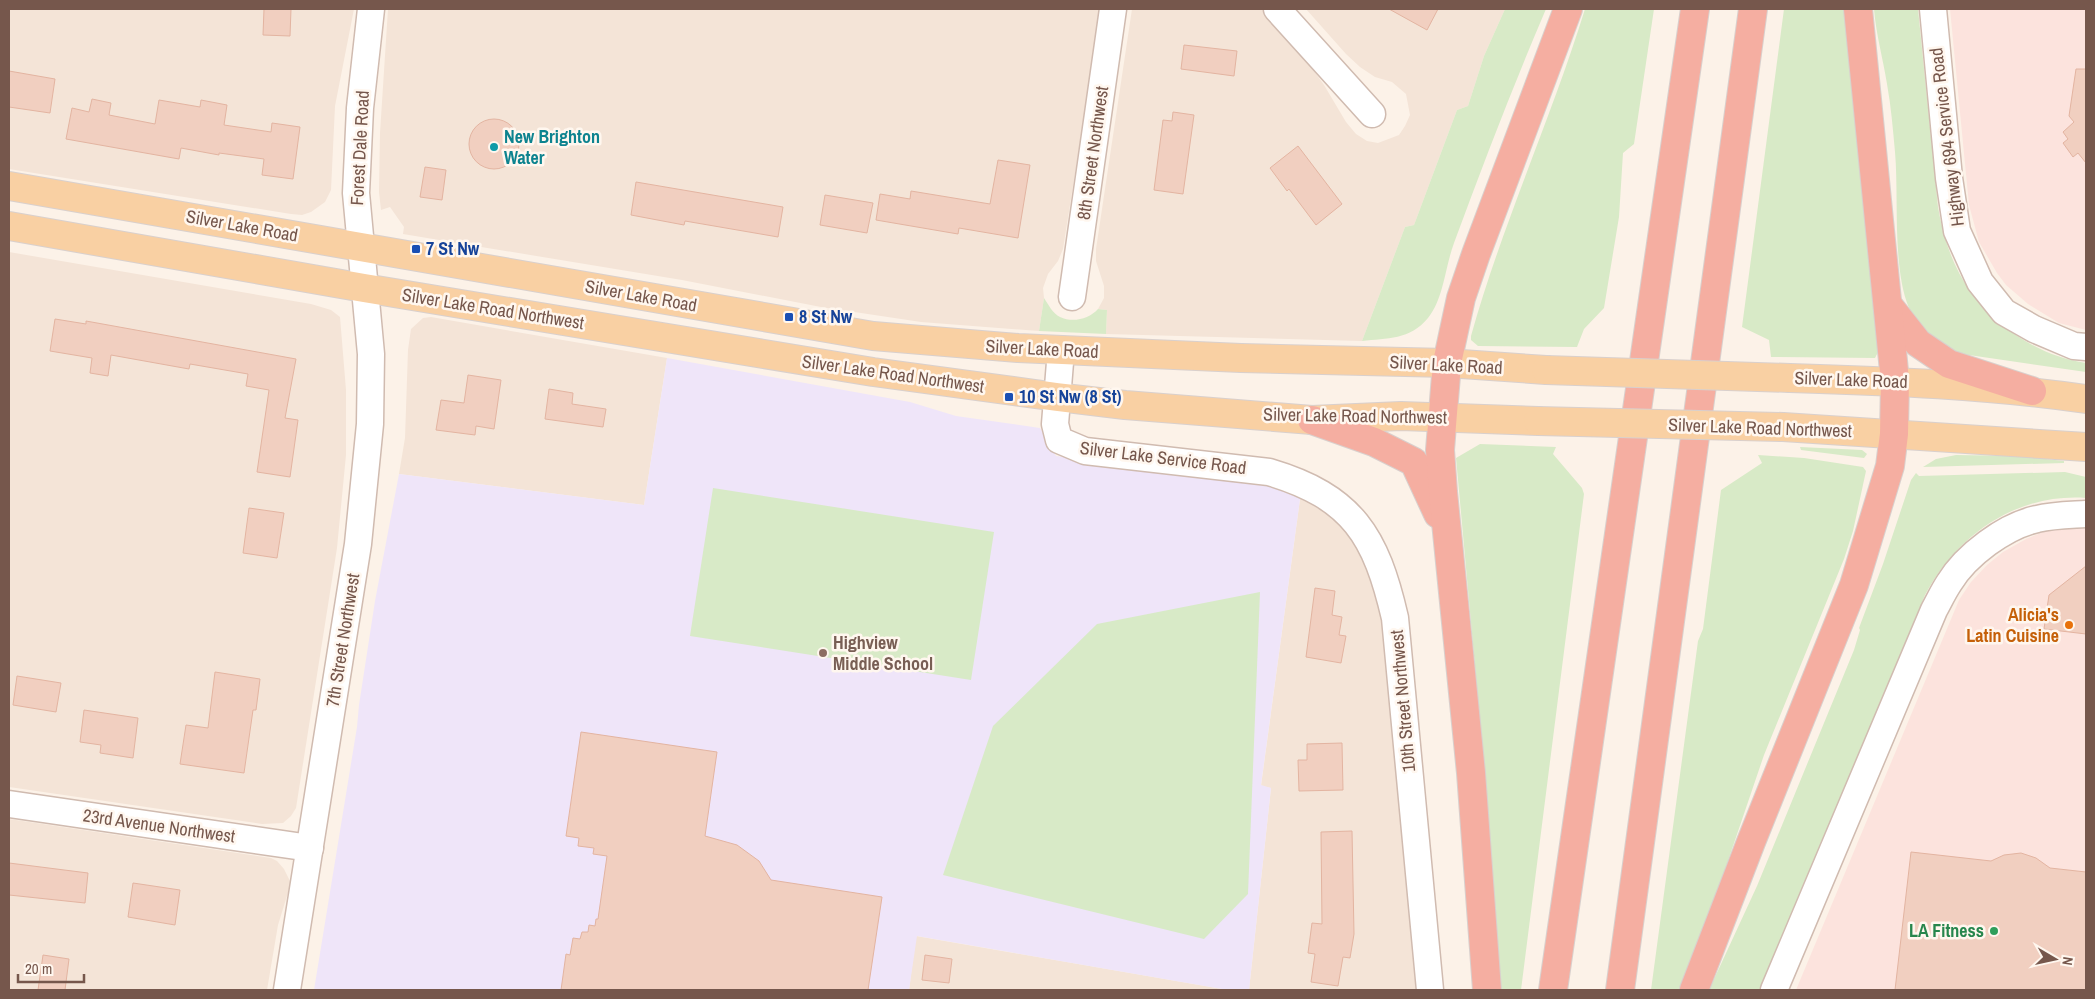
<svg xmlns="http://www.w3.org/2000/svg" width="2095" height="999" viewBox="0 0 2095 999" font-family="'Archivo Narrow',sans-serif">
  <rect width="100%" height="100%" fill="#fcf2e8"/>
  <!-- residential -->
  <g fill="#f4e4d7">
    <path d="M 9,9 L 354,9 L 335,106 L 331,190 L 325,202 L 311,212 L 302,215 L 291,214 L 9,169 Z"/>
    <path d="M 388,9 L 1101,9 L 1063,249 L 1058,261 L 1048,274 L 1043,288 L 1044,298 L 1039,331 L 921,322 L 821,307 L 682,280 L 403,234 L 404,227 L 390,207 L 381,210 L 379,192 L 380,133 Z"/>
    <path d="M 1132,9 L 1263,9 L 1297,47 L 1324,85 L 1346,122 L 1356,134 L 1367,141 L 1378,143 L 1399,135 L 1405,126 L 1410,115 L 1406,94 L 1392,82 L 1375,77 L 1360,67 L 1346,54 L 1306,9 L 1505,9 L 1484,56 L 1468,106 L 1457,110 L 1414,225 L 1405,227 L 1362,341 L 1106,334 L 1107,310 L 1098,309 L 1104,298 L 1104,286 L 1096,261 L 1096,249 Z"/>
    <path d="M 9,252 L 311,304 L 331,310 L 340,317 L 346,390 L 346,455 L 337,548 L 296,808 L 291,816 L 283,823 L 262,824 L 9,787 Z"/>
    <path d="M 431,317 L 667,358 L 644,505 L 399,474 L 405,438 L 408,350 L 411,329 L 423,318 Z"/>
    <path d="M 1301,492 L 1310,497 L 1355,536 L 1381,601 L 1416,990 L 1249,990 L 1271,788 L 1261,786 Z"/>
    <path d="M 9,819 L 271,858 L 277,861 L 284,869 L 291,883 L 278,925 L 267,990 L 9,990 Z"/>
    <path d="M 916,936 L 1228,990 L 909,990 Z"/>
  </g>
  <!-- commercial -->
  <g fill="#fce3dd">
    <path d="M 1950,9 L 2086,9 L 2086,330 L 2059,323 L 2028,304 L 2006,285 L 1997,273 L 1979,242 L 1969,205 Z"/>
    <path d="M 2066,528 L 2086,529 L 2086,990 L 1796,990 L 1959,600 L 1971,582 L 1987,565 L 2003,552 L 2026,539 L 2046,531 Z"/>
  </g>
  <!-- education -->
  <path fill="#efe5f9" d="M 667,358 L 910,402 L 956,416 L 1040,428 L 1056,456 L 1267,481 L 1301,492 L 1261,785 L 1271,788 L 1249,990 L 1228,990 L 917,936 L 909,990 L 314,990 L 357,727 L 359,705 L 375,601 L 399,474 L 644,505 Z"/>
  <!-- green -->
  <g fill="#d8eac7">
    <path d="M 1505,9 L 1546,9 C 1513,86 1483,164 1454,243 C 1445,267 1444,298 1428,318 C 1410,340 1387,338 1362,341 L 1405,227 L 1414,225 L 1457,110 L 1468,106 L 1484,56 Z"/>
    <path d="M 1585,9 L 1654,9 L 1634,144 L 1623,153 L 1619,217 L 1604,308 L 1584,329 L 1577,347 L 1478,346 L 1471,340 L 1471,336 C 1502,225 1551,119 1585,9 Z"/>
    <path d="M 1784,9 L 1846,9 L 1880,348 L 1875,358 L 1771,357 L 1769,340 L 1742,327 Z"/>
    <path d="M 1874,9 L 1918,9 L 1938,207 C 1943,237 1953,268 1971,292 C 1998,329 2042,357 2086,363 L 2086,372 L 1962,354 C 1938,345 1919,332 1909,308 C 1892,268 1899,197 1895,152 C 1893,130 1891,106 1887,84 C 1883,59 1876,34 1874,9 Z"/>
    <path d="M 1044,298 C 1048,304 1053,314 1060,317 C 1073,323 1089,319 1098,309 L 1107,310 L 1106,334 L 1039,331 Z"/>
    <path d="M 1480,444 L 1556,447 L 1553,454 L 1582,488 L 1584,494 L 1521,990 L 1498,990 L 1486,787 L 1456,458 Z"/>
    <path d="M 1800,447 L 1862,450 L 1867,454 L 1864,458 L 1801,450 Z"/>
    <path d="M 1758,455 L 1804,458 L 1863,467 L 1866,471 L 1853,531 L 1844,559 L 1764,755 L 1684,990 L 1651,990 L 1698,641 L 1703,629 L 1721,490 L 1762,463 Z"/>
    <path d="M 1956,455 L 2019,456 L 2064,461 L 2064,463 L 1923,467 L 1936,459 Z"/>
    <path d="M 2065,472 L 2086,477 L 2086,498 C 2016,493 1957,535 1925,595 L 1760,990 L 1709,990 L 1757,886 L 1854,650 L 1860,630 L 1859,628 L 1883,564 L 1911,480 L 1916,473 L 1919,476 Z"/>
    <path d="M 713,488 L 994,532 L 971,680 L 690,636 Z"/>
    <path d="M 1260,592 L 1248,894 L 1204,939 L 943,875 L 993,726 L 1097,624 Z"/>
  </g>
  <!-- building -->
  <g fill="#f1cfc0" stroke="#e3b4a1">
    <path d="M 264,9 L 291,9 L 290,36 L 263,35 Z"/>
    <path d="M 1389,9 L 1438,9 L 1427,30 Z"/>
    <path d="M 1184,45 L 1237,51 L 1234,76 L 1181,69 Z"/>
    <path d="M 2076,69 L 2086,69 L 2086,163 L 2078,153 L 2073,157 L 2063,143 L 2068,139 L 2063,132 L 2074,122 L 2069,116 Z"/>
    <path d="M 9,71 L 55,79 L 50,113 L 9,107 Z"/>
    <path d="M 92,99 L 111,103 L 109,115 L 155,124 L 159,100 L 200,107 L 201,100 L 227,105 L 224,125 L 271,132 L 272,123 L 300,127 L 293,179 L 262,175 L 264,159 L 219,153 L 219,155 L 181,148 L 179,159 L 66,139 L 72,108 L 89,112 Z"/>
    <path d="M 1173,112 L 1194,115 L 1183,194 L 1154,190 L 1163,120 L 1172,121 Z"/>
    <circle cx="494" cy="144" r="25"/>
    <path d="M 1298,146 L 1342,204 L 1316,225 L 1289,189 L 1287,191 L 1270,168 Z"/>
    <path d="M 998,160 L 1030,165 L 1018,238 L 959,228 L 958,234 L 876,220 L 880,194 L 910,199 L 911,191 L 990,204 Z"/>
    <path d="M 425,167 L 446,170 L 442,200 L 420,197 Z"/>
    <path d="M 636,182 L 783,207 L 778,237 L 685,221 L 684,225 L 631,215 Z"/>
    <path d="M 825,195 L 873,203 L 867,233 L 820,225 Z"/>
    <path d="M 55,319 L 86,324 L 86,321 L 296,359 L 285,418 L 298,420 L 290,477 L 257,472 L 269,390 L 246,386 L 248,374 L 190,364 L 189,369 L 111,355 L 108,376 L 90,373 L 92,358 L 50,351 Z"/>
    <path d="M 468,375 L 501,380 L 494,429 L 476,426 L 475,435 L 436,430 L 441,400 L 464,403 Z"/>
    <path d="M 549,389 L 573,393 L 572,404 L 606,409 L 603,427 L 545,419 Z"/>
    <path d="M 249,508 L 284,513 L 277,558 L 243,553 Z"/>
    <path d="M 2086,566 L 2086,634 L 2044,629 L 2049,595 Z"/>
    <path d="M 1315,588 L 1335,591 L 1332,615 L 1342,617 L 1339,635 L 1346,636 L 1341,663 L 1306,657 Z"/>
    <path d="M 215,672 L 260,679 L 256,710 L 253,710 L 244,773 L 180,764 L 186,725 L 208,728 Z"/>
    <path d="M 17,676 L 61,683 L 56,712 L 13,705 Z"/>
    <path d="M 84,710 L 138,718 L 133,758 L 100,753 L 101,745 L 80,742 Z"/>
    <path d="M 581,732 L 717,752 L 705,836 L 737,845 L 759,861 L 771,880 L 882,897 L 868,990 L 561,990 L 566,954 L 570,955 L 573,938 L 580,939 L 582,932 L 588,932 L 589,925 L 595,926 L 596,919 L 598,919 L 607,856 L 593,854 L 594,848 L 578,846 L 579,838 L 566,836 Z"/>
    <path d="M 1342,743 L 1343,790 L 1299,791 L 1298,760 L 1307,760 L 1307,744 Z"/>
    <path d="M 1352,831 L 1354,934 L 1350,958 L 1343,957 L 1338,986 L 1311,982 L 1315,954 L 1308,953 L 1312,923 L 1322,924 L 1321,832 Z"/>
    <path d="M 1911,852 L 1991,861 L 2004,855 L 2021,853 L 2036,858 L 2050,868 L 2086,872 L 2086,990 L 1895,990 Z"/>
    <path d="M 9,863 L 88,873 L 85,903 L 9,895 Z"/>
    <path d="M 133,883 L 180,890 L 175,925 L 128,917 Z"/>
    <path d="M 43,955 L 69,959 L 65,990 L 38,990 Z"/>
    <path d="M 925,955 L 952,959 L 949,983 L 922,980 Z"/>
  </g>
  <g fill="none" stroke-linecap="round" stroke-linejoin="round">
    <defs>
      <g id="minor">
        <path d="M 1277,9 L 1372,114"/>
        <path d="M 1933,9 L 1949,178 L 1957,231 L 1980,282 L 2004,312 L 2034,329 L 2074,346 L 2086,347"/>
        <path d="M 1072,297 L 1113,9"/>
        <path d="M 1061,350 L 1055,424 L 1059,440 L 1085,451 L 1269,472 C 1353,497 1376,536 1395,618 L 1430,990"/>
        <path d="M 9,804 L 310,848"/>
        <path d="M 287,990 L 358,544 L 370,424 L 371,354 L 356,193 L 360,108 L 371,9"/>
        <path d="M 1774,990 L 1934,610 C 1939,601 1943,592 1949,583 C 1966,555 2005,526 2037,519 C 2053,515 2070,515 2086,514"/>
      </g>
      <g id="major">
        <path d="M 9,186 L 873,336 L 1018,348 L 1241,358 L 1447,363 L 1546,370"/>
        <path d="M 9,226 L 364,288 L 873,372 L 1057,397 L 1125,405 L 1312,420 L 1401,416 L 1538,421"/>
        <path d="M 1790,378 C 1889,381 1988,385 2086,399"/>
        <path d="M 1783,427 L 2086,447"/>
      </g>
      <g id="highway">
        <path d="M 1888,305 L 1918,343 L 1949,364 L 2032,391"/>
        <path d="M 1312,420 L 1374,442 L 1414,462 L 1438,514"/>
        <path d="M 1487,990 L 1471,773 L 1443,492 L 1440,450 L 1447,363 L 1461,298 L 1476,254 L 1568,9"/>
        <path d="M 1553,990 L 1695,9"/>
        <path d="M 1620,990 L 1753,9"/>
        <path d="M 1694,990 L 1751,842 L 1854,585 L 1890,466 L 1894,434 L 1895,381 L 1858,9"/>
      </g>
    </defs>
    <!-- minor casing -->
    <use href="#minor" stroke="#d0bbb0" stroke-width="29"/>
    <!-- major casing -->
    <use href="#major" stroke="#d9d0cd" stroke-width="30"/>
    <!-- highway casing -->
    <use href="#highway" stroke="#d9d0cd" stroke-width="30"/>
    <!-- minor -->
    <use href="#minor" stroke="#fff" stroke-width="26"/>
    <!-- major -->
    <use href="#major" stroke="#f9d0a3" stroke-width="28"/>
    <!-- highway -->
    <use href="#highway" stroke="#f5aea1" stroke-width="28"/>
    <defs>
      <g id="major-bridge">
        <path d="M 1546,370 L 1790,378"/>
        <path d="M 1538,421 L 1783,427"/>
      </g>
    </defs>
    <!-- major-bridge casing -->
    <use href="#major-bridge" stroke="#d9d0cd" stroke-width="30" stroke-linecap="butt"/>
    <!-- major-bridge -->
    <use href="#major-bridge" stroke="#f9d0a3" stroke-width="28"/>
  </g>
  <!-- markers -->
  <circle fill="#0f9aa8" stroke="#fff7ef" stroke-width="2" cx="494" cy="147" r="5"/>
  <g fill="#1a4fb4" stroke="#fff7ef" stroke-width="2">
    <rect x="411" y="244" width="10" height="10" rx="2.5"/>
    <rect x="784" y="312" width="10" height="10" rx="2.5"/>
    <rect x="1004" y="392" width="10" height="10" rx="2.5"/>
  </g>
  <circle fill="#e8710a" stroke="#fff7ef" stroke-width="2" cx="2069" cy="625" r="5"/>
  <circle fill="#8d6e63" stroke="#fff7ef" stroke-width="2" cx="823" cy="653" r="5"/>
  <circle fill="#2e9e5b" stroke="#fff7ef" stroke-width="2" cx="1994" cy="931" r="5"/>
  <g text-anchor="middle" stroke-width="5" stroke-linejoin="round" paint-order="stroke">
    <!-- culture labels -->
    <g font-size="18" font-weight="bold" fill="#0d838f" stroke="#fff7ef" text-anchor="start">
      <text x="504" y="143">New Brighton<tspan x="504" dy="21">Water</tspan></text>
    </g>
    <!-- street labels -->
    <g font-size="18" fill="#76574c" stroke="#fff7ef">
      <text transform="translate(1947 137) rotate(-97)" y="6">Highway 694 Service Road</text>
      <text transform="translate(360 148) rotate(-87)" y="6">Forest Dale Road</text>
      <text transform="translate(1093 153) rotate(-82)" y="6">8th Street Northwest</text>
      <text transform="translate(242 226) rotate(10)" y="6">Silver Lake Road</text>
      <text transform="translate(641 296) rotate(10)" y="6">Silver Lake Road</text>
      <text transform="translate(493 309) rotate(9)" y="6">Silver Lake Road Northwest</text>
      <text transform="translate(1042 349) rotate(3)" y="6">Silver Lake Road</text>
      <text transform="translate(1446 365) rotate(3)" y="6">Silver Lake Road</text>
      <text transform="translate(893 374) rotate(8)" y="6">Silver Lake Road Northwest</text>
      <text transform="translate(1851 380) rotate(2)" y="6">Silver Lake Road</text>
      <text transform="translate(1355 416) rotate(1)" y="6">Silver Lake Road Northwest</text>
      <text transform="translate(1760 428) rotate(2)" y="6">Silver Lake Road Northwest</text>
      <text transform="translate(1163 458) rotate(7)" y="6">Silver Lake Service Road</text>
      <text transform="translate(343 640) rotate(-81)" y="6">7th Street Northwest</text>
      <text transform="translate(1403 701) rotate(-95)" y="6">10th Street Northwest</text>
      <text transform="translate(159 826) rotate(8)" y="6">23rd Avenue Northwest</text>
    </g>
    <!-- transit labels -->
    <g font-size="18" font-weight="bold" fill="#164399" stroke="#fff7ef" text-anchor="start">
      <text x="426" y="255">7 St Nw</text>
      <text x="799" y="323">8 St Nw</text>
      <text x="1019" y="403">10 St Nw (8 St)</text>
    </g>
    <!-- food labels -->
    <g font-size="18" font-weight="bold" fill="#c56008" stroke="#fff7ef" text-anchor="end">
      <text x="2059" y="621">Alicia's<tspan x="2059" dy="21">Latin Cuisine</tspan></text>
    </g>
    <!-- education labels -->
    <g font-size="18" font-weight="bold" fill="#785e54" stroke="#fff7ef" text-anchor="start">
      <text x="833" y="649">Highview<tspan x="833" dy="21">Middle School</tspan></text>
    </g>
    <!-- leisure labels -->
    <g font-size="18" font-weight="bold" fill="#27864d" stroke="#fff7ef" text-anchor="end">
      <text x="1984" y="937">LA Fitness</text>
    </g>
  </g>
  <!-- border -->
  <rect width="2095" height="999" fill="none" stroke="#76574c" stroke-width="20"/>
  <!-- north arrow -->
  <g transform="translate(2055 959) rotate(99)" stroke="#fff7ef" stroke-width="4" paint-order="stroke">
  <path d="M0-4L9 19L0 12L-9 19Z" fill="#76574c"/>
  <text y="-8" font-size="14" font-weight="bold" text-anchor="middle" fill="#76574c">N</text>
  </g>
  <!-- scale -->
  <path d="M18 974v8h66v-8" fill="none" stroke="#76574c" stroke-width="2.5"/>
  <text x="25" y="974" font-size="15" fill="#76574c" stroke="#fff7ef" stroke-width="4" paint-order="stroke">20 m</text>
</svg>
